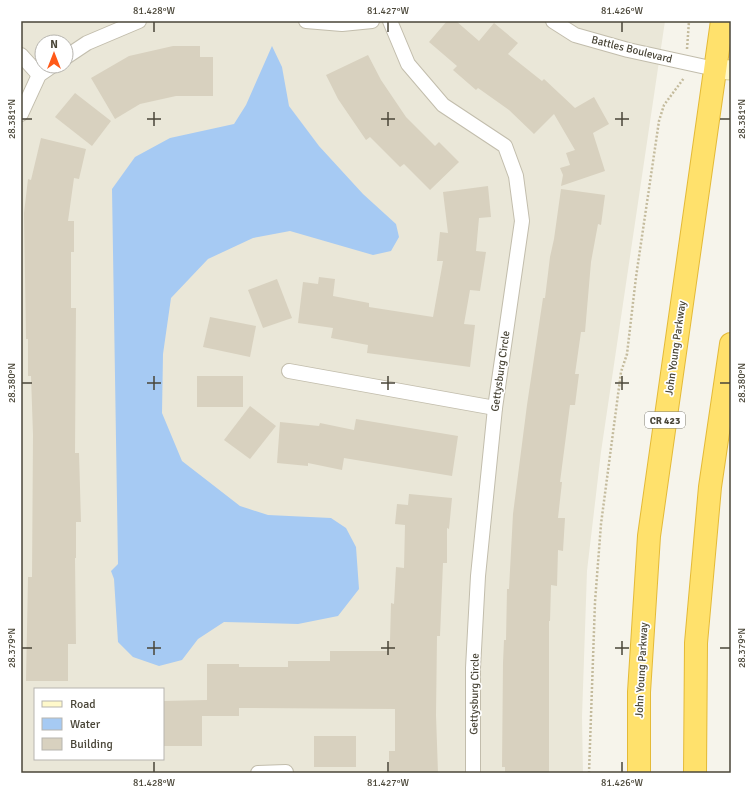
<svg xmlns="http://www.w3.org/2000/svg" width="752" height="794" viewBox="0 0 752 794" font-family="Signika,sans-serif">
  <rect width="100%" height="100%" fill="#f6f4eb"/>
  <!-- residential -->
  <path fill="#eae7d8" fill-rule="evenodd" d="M 21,21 L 665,21 L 601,452 L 587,571 L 582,717 L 583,773 L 21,773 ZM 42,42 L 66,42 L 66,66 L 42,66 ZM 35,689 L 163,689 L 163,759 L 35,759 Z"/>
  <!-- water -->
  <path fill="#a6caf3" d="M 272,46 L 282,67 L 289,106 L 319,146 L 363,194 L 396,224 L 399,237 L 391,251 L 373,255 L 290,231 L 253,238 L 208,259 L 171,298 L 163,354 L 162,413 L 182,461 L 240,506 L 268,515 L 331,518 L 346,528 L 356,547 L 359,589 L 338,616 L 298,624 L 224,622 L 198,639 L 182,660 L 159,666 L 133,657 L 118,642 L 114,579 L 111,571 L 118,564 L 112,189 L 135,157 L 170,138 L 234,124 L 246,105 Z"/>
  <!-- building -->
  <g fill="#d8d1bf">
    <path d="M 447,21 L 456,21 L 479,41 L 494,23 L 518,43 L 508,54 L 542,81 L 544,79 L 575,108 L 594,97 L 609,124 L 593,133 L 605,171 L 561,186 L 563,175 L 560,168 L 570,165 L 566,153 L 575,150 L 554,114 L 534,134 L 509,110 L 478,88 L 476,90 L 453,70 L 457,66 L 429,42 Z"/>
    <path d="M 173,46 L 200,46 L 200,57 L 213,57 L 213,96 L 176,96 L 140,104 L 115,119 L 91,78 L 129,56 Z"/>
    <path d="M 368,55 L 381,80 L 406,117 L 435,146 L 439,142 L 459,162 L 430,190 L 404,164 L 400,167 L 370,137 L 366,140 L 338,99 L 326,75 Z"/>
    <path d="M 75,93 L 111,121 L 92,146 L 55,117 Z"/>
    <path d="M 41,138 L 86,149 L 79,179 L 74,178 L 68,221 L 74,221 L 74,252 L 71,252 L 71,308 L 76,308 L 75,453 L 79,453 L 81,522 L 76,522 L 76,558 L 75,558 L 76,644 L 68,644 L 68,681 L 26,681 L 28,577 L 32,577 L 33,435 L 31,376 L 28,376 L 28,339 L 26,339 L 24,213 L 28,179 L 31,180 Z"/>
    <path d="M 488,186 L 491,217 L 479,218 L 476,251 L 486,252 L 480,291 L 470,290 L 464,324 L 475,325 L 470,367 L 367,353 L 368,345 L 331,338 L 333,328 L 298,323 L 303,282 L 318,284 L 319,277 L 335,279 L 333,296 L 369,303 L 369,307 L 433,317 L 443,261 L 437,261 L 440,232 L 448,233 L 443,192 Z"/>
    <path d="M 561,189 L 605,195 L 601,225 L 598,224 L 591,262 L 585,332 L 581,332 L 575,374 L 579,374 L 575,405 L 570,405 L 560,482 L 562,482 L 558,518 L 565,518 L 563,551 L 558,550 L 557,586 L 551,585 L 550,621 L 549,621 L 549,773 L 505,773 L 505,767 L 502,767 L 503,663 L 504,640 L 506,640 L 507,589 L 509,589 L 513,514 L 527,405 L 543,298 L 545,298 L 550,257 L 554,239 Z"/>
    <path d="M 277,279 L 292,318 L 263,328 L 248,290 Z"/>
    <path d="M 210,317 L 256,326 L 250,357 L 203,347 Z"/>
    <rect x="197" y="376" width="46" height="31"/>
    <path d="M 250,406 L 276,426 L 250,459 L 224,440 Z"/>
    <path d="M 356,419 L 458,436 L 452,476 L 344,458 L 342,470 L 308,463 L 308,466 L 277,463 L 280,422 L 319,426 L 320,423 L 354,430 Z"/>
    <path d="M 409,494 L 452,498 L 449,529 L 447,528 L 447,563 L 443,563 L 440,636 L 437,636 L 436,715 L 438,773 L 389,773 L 389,751 L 395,751 L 395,709 L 239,708 L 239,716 L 202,716 L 202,746 L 163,746 L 163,701 L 207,700 L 207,664 L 239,664 L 239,667 L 288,667 L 288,661 L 330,661 L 330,651 L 388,651 L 388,641 L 390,641 L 391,603 L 394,604 L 396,567 L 404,568 L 405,525 L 395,524 L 397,504 L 408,505 Z"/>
    <rect x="314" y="736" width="42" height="31"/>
  </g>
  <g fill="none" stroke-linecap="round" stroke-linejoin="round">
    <defs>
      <g id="street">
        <path d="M 306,21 L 342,24 L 372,21"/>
        <path d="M 390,21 L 408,64 L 443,105 L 505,146 L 516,176 L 522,221 L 495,408 L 478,576 L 473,668 L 473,773"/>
        <path d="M 553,21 L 575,35 L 628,50 L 715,69"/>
        <path d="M 21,55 L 39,75"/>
        <path d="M 66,57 L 87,43 L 139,21"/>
        <path d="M 21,114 L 39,75 L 52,66"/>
        <path d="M 289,371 L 495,408"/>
        <path d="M 258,773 L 286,772"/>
      </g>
      <path id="secondary" d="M 715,69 L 731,70"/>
      <g id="highway">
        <path d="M 639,773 L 639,692 L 649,536 L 722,21"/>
        <path d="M 695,773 L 696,643 L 710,487 L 731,344"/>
      </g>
    </defs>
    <!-- street casing -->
    <use href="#street" stroke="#c2bdac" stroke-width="16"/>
    <!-- secondary casing -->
    <use href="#secondary" stroke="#d7ce99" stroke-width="21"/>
    <!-- highway casing -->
    <use href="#highway" stroke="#e4ba37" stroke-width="24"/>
    <!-- path -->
    <g stroke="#c4bb9d" stroke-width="2.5" stroke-dasharray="2 2" stroke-linecap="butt">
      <path d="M 687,49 L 689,21"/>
      <path d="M 589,773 L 595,602 L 601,524 L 621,372 L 627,354 L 636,277 L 659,121 L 664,105 L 684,78"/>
    </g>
    <!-- street -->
    <use href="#street" stroke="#fff" stroke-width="14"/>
    <!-- secondary -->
    <use href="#secondary" stroke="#fff9cb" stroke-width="19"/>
    <!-- highway -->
    <use href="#highway" stroke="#ffe16c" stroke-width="22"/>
  </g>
  <!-- ticks -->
  <path fill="none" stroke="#4a4638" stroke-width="1.5" d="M 154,22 L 154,32M 388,22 L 388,32M 622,22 L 622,32M 154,112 L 154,126M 388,112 L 388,126M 622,112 L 622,126M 22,119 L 32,119M 147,119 L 161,119M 381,119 L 395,119M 615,119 L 629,119M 720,119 L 730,119M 154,376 L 154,390M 388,376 L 388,390M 622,376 L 622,390M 22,383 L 32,383M 147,383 L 161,383M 381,383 L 395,383M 615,383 L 629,383M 720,383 L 730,383M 154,641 L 154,655M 388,641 L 388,655M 622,641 L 622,655M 22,648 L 32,648M 147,648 L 161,648M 381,648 L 395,648M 615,648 L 629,648M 720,648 L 730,648M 154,762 L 154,772M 388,762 L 388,772M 622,762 L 622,772"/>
  <g text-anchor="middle" stroke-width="3.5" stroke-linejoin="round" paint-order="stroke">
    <!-- shield labels -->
    <rect fill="#fff" stroke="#807e74" stroke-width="1" x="645" y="412" width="40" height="16" rx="3"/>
    <g font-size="10" font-weight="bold" fill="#4a4638">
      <text x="665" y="424">CR 423</text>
    </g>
    <!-- street labels -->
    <g font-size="11" fill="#4a4638" stroke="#fff">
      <text transform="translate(632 49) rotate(14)" y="4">Battles Boulevard</text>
      <text transform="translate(675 348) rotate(-82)" y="4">John Young Parkway</text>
      <text transform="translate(500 371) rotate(-82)" y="4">Gettysburg Circle</text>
      <text transform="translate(641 670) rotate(-87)" y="4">John Young Parkway</text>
      <text transform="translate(474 694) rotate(-89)" y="4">Gettysburg Circle</text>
    </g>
  </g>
  <!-- border -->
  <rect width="752" height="794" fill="none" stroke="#ffffff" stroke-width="44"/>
  <!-- legend -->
  <rect x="34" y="688" width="130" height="72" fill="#ffffff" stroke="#b7b5af"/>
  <rect x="42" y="701" width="20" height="6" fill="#fff9cb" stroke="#b7b5af"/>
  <text x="70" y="708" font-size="12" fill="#4a4638">Road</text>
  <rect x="42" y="718" width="20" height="12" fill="#a6caf3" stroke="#b7b5af"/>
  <text x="70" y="728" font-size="12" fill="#4a4638">Water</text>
  <rect x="42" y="738" width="20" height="12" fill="#d8d1bf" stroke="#b7b5af"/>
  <text x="70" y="748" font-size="12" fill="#4a4638">Building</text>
  <!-- north arrow -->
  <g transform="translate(54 54)"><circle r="19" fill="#ffffff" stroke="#b7b5af"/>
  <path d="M0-3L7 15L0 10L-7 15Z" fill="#ff5918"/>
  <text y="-6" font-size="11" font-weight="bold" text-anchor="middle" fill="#4a4638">N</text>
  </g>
  <rect x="22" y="22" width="708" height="750" fill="none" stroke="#4a4638" stroke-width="1.5"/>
  <g font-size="10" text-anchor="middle" fill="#4a4638">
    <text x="154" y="14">81.428°W</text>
    <text x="388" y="14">81.427°W</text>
    <text x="622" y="14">81.426°W</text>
    <text transform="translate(11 119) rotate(-90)" y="4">28.381°N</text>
    <text transform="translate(741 119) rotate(-90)" y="4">28.381°N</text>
    <text transform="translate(11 383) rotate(-90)" y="4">28.380°N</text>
    <text transform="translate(741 383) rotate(-90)" y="4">28.380°N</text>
    <text transform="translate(11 648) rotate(-90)" y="4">28.379°N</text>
    <text transform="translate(741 648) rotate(-90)" y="4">28.379°N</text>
    <text x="154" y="786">81.428°W</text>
    <text x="388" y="786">81.427°W</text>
    <text x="622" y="786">81.426°W</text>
  </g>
</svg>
